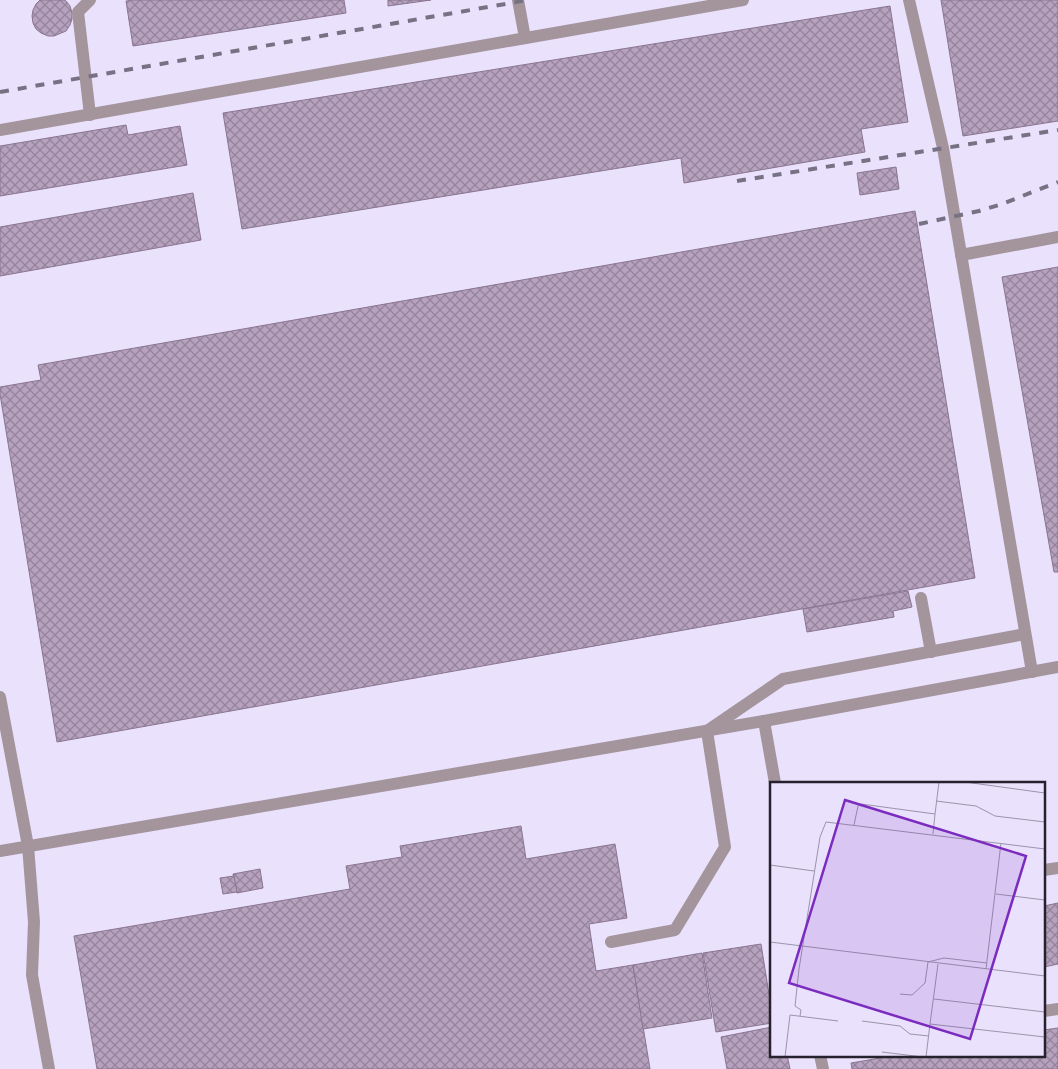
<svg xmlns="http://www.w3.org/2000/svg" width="1058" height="1069" viewBox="0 0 1058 1069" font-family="'PT Sans Narrow',sans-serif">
  <defs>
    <pattern id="building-cross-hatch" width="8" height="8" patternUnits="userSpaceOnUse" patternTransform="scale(1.25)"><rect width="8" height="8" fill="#b6a1be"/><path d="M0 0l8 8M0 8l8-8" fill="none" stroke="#94839b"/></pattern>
  </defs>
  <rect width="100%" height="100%" fill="#eae1fd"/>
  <!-- building -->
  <g fill="url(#building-cross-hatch)" stroke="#897590">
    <path d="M 40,0 L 64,0 L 66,1 L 70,6 L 72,13 L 72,19 L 70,25 L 66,31 L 54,36 L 48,36 L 41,33 L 36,29 L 33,23 L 32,16 L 33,10 L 36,4 Z"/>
    <path d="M 133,0 L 344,0 L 346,13 L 133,46 L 126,1 Z"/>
    <path d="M 388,0 L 431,0 L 388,6 Z"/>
    <path d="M 941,0 L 1058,0 L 1058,121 L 963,136 Z"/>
    <path d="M 890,6 L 908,122 L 861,129 L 865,152 L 684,183 L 681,158 L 242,229 L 223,113 Z"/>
    <path d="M 126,125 L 128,135 L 180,126 L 187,165 L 0,196 L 0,146 Z"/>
    <path d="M 896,167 L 899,189 L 860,195 L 857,173 Z"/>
    <path d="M 193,193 L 201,240 L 0,276 L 0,227 Z"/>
    <path d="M 915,211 L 975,578 L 57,742 L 0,394 L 0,387 L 41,380 L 38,365 Z"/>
    <path d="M 1058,267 L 1058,572 L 1054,572 L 1002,277 Z"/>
    <path d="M 908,591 L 912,607 L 893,611 L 894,617 L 807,632 L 803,609 Z"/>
    <path d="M 521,826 L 526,859 L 615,844 L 627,918 L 589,924 L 596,971 L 633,965 L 650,1069 L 97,1069 L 74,936 L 350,889 L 346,866 L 402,857 L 400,846 Z"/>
    <path d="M 260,869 L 263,888 L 237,893 L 233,874 Z"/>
    <path d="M 234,876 L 237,892 L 223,894 L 220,878 Z"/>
    <path d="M 1058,903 L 1058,964 L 1044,967 L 1044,906 Z"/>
    <path d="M 761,944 L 772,1013 L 772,1023 L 716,1032 L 703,953 Z"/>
    <path d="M 702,953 L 712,1018 L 643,1029 L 633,965 Z"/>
    <path d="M 772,1027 L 772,1055 L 787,1055 L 790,1069 L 727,1069 L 721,1037 Z"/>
    <path d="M 1058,1028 L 1058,1069 L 852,1069 L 851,1063 L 898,1055 L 1044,1055 L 1044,1030 Z"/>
  </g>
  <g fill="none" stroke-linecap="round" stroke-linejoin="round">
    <!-- minor -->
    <g stroke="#a4959d" stroke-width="12">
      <path d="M 518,0 L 525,38"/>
      <path d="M 909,0 L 943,148 L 1032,672"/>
      <path d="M 90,115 L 78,12 L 90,0"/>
      <path d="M 0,130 L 743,0"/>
      <path d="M 961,255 L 1058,237"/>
      <path d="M 921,598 L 931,652"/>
      <path d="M 0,697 L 28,846 L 34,922 L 32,975 L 49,1069"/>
      <path d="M 764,721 L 775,783"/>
      <path d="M 0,851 L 764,721 L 1058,667"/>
      <path d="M 1044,870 L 1058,868"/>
      <path d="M 611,942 L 675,930 L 725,847 L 707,731 L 783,679 L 1025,634"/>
      <path d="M 1044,1011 L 1058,1009"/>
      <path d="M 820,1055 L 823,1069"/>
    </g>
    <!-- rail -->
    <g stroke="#777184" stroke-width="4" stroke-dasharray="9 9" stroke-linecap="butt">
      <path d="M 0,92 L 528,0"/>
      <path d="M 737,181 L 1058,130"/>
      <path d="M 919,224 L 979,211 L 1002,204 L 1058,182"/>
    </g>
  </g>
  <!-- overview -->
  <g transform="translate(770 782)">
    <rect width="275" height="275" fill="#eae1fd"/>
    <path fill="none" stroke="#9b94aa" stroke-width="1" d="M 195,0 L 275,11M 166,19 L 206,24 L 225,34 L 275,40M 84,43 L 88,24 L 91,22 L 165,32 L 169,0M 163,52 L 165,32M 0,83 L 44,89M 226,112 L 275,118M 0,160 L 275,194M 168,182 L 160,242 L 275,255M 216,187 L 231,61M 130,212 L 142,213 L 155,201 L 158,180 L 174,176 L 217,181M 164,217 L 275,230M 30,234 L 31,228 L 25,224 L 29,187 L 50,55 L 56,40 L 275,67M 92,239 L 130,244 L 140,252 L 159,254M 112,270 L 153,275M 15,275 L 20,233 L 68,239M 156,275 L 160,242"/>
    <path fill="#7b2cbf" fill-opacity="0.15" stroke="#7b2cbf" stroke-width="2.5" d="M 75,18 L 256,74 L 200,257 L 19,201 Z"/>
    <rect width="275" height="275" fill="none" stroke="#25212d" stroke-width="2.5"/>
  </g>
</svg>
